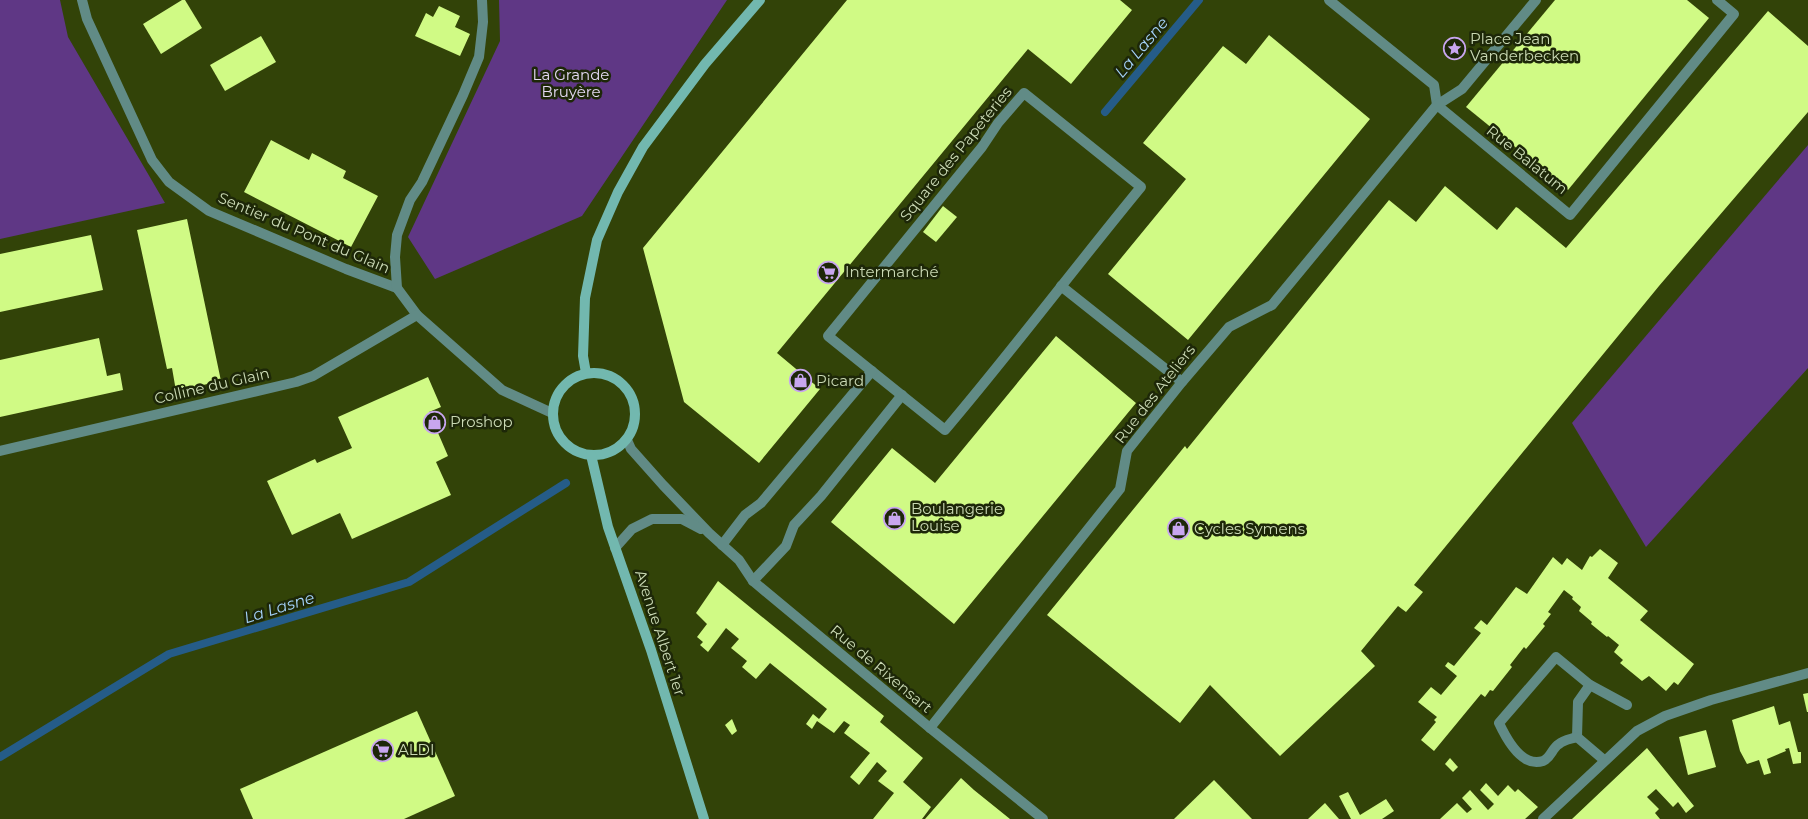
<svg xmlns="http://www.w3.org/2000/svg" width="1808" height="819" viewBox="0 0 1808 819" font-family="Montserrat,sans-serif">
  <rect width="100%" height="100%" fill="#324308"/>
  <!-- green -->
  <g fill="#5f3785">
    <path d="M 0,0 L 60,0 L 68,37 L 165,203 L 0,239 Z"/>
    <path d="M 499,0 L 727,0 L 582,216 L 435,279 L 408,237 L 500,41 Z"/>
    <path d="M 1808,145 L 1808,368 L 1646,547 L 1572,423 Z"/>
  </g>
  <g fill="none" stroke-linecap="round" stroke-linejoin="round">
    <!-- stream -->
    <g stroke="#255c88" stroke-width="8">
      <path d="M 1105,112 L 1199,0"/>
      <path d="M 0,757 L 169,654 L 409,582 L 566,483"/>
    </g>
  </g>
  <!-- building -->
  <g fill="#d0fa85">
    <path d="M 182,0 L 185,0 L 202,28 L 161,54 L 143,24 Z"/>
    <path d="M 847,0 L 1120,0 L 1132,10 L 1071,84 L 1028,49 L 777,353 L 820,389 L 759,463 L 684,402 L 643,248 Z"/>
    <path d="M 1555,0 L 1687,0 L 1709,18 L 1568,190 L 1466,107 Z"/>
    <path d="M 439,6 L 460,16 L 455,27 L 470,34 L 460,56 L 415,36 L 426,13 L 433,17 Z"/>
    <path d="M 1768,11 L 1808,46 L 1808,112 L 1659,286 L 1414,585 L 1423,592 L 1406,612 L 1398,606 L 1361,651 L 1375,666 L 1280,756 L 1210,685 L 1180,723 L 1047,615 L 1185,446 L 1187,449 L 1389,200 L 1416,222 L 1445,186 L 1497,230 L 1516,207 L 1518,208 L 1566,248 Z"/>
    <path d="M 1269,35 L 1370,119 L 1188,340 L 1108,274 L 1186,179 L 1143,143 L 1223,46 L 1246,64 Z"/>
    <path d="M 261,36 L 276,62 L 225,91 L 210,65 Z"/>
    <path d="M 271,140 L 309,160 L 312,153 L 346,171 L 343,178 L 378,196 L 351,247 L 244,192 Z"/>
    <path d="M 943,206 L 957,217 L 936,242 L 923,232 Z"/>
    <path d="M 187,219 L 221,381 L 176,391 L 172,368 L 167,369 L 137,230 Z"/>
    <path d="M 91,235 L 103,290 L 0,312 L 0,254 Z"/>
    <path d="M 1056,336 L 1136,403 L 954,624 L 831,522 L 892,448 L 935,483 Z"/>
    <path d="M 99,338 L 107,376 L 120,373 L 123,390 L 0,417 L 0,360 Z"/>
    <path d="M 428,377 L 441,407 L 429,412 L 448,456 L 436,462 L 451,495 L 352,539 L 340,513 L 292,535 L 267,481 L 315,459 L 317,463 L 352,448 L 338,417 Z"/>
    <path d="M 1600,549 L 1618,563 L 1608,578 L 1648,611 L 1640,620 L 1694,664 L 1678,685 L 1674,682 L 1666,691 L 1649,676 L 1642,681 L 1620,663 L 1623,660 L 1614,652 L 1619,645 L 1608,636 L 1607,637 L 1591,624 L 1592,622 L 1579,611 L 1581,607 L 1572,599 L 1573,597 L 1564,590 L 1548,612 L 1551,614 L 1543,624 L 1545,626 L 1526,649 L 1524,647 L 1510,665 L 1512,667 L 1493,691 L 1490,690 L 1485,697 L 1481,694 L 1434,751 L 1421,740 L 1436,722 L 1434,720 L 1437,717 L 1418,702 L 1431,687 L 1441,695 L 1457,676 L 1445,666 L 1448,662 L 1454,666 L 1481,633 L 1474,628 L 1481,620 L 1487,625 L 1516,587 L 1527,594 L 1553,557 L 1562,565 L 1567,558 L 1582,570 L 1590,556 L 1592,557 Z"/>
    <path d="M 718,581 L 884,716 L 880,722 L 923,758 L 903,782 L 931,807 L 922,819 L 873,819 L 894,793 L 878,781 L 887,771 L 877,762 L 859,785 L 850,777 L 870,753 L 844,733 L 850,725 L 844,721 L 834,733 L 817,721 L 812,729 L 806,724 L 813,714 L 819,719 L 827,709 L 770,663 L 756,679 L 742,667 L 747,661 L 731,648 L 739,639 L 726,628 L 708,652 L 700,645 L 703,642 L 697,637 L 707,624 L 696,613 Z"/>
    <path d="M 1808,693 L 1808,712 L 1807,712 L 1803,694 Z"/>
    <path d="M 1774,706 L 1779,725 L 1790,721 L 1798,752 L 1801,752 L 1801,763 L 1793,764 L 1789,748 L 1785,749 L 1786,751 L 1767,759 L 1771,773 L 1764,775 L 1759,760 L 1747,764 L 1740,751 L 1732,720 Z"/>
    <path d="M 417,711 L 455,796 L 404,819 L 253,819 L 240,789 Z"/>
    <path d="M 732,719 L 737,731 L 732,735 L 725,725 Z"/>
    <path d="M 1706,730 L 1716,767 L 1688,775 L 1679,737 Z"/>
    <path d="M 1647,748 L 1694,806 L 1686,813 L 1678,802 L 1673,807 L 1656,789 L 1647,797 L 1659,809 L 1655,813 L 1660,819 L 1572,819 Z"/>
    <path d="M 1450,758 L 1458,767 L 1453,772 L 1445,764 Z"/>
    <path d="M 961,778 L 974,790 L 1010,819 L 925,819 Z"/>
    <path d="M 1214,780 L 1252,819 L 1174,819 Z"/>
    <path d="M 1486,783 L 1498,796 L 1508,785 L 1515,792 L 1518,789 L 1538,807 L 1525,819 L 1440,819 L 1457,803 L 1467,813 L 1472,809 L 1462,798 L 1470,790 L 1488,810 L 1494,804 L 1480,790 Z"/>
    <path d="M 1348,792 L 1360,815 L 1386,799 L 1394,811 L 1382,819 L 1351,819 L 1339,796 Z"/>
    <path d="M 1325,803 L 1339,819 L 1308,819 Z"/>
  </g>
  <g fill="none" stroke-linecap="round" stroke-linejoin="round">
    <!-- street -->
    <g stroke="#618b86" stroke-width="10">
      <path d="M 82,0 L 87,19 L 152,160 L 169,182 L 209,211 L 346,269 L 397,288"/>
      <path d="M 482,0 L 483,22 L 479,57 L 463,95 L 422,182 L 410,200 L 397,235 L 395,257 L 397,288 L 417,315 L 502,390 L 552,413"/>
      <path d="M 1329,0 L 1434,85 L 1437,105 L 1570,215 L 1734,14 L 1717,0"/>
      <path d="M 1024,93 L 1141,187 C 1075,267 1013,350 945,430 L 828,336 L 982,147 L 998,123 Z"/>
      <path d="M 1061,286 L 1182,382"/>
      <path d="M 627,440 L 631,449 L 663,485 L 709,533 L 739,560 L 753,581 L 930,728 L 1043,819"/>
      <path d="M 0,451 L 296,382 L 313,376 L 417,315"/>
      <path d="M 722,545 L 745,515 L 761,503 L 872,371"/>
      <path d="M 615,548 L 632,529 L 652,519 L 682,519 L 701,529"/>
      <path d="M 753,581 L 786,546 L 794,525 L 821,496 L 902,395"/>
      <path d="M 930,728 L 1120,489 L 1127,451 L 1182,382 L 1229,327 L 1272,305 L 1437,105 L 1462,89 L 1536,0"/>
      <path d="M 1577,737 L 1578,702 L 1590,685"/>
      <path d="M 1604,760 L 1577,737 C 1571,739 1563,740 1559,744 C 1552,748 1551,758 1543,761 C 1522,768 1506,738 1499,723 L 1556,657 L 1590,685 L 1627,705"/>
      <path d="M 1543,819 L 1637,731 L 1665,716 L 1711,700 L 1808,673"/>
    </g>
    <!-- secondary -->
    <g stroke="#72b8af" stroke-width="10">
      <circle cx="594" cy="414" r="41"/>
      <path d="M 586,373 L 583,356 L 585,298 L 597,240 L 618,192 L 643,147 L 705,64 L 760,0"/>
      <path d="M 591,455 L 608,527 L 651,650 L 704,819"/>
    </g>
  </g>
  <!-- icons -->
  <defs>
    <symbol id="sight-ring" viewBox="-11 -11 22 22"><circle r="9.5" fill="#1d2708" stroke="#c8a6ef" stroke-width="1.5"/><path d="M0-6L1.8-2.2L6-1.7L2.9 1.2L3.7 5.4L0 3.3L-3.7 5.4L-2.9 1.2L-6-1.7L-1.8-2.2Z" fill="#c8a6ef"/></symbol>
    <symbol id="supermarket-ring" viewBox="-11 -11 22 22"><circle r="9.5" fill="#1d2708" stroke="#c8a6ef" stroke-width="1.5"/><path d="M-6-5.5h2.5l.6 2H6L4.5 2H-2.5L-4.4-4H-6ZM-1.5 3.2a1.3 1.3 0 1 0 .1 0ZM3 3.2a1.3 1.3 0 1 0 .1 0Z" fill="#c8a6ef"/></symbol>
    <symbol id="shop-ring" viewBox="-11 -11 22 22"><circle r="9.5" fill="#1d2708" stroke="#c8a6ef" stroke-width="1.5"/><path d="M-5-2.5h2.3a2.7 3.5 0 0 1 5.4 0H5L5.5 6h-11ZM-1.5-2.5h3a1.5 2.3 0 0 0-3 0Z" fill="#c8a6ef"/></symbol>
  </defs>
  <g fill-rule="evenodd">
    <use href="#sight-ring" x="1442" y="36" width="25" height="25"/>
    <use href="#supermarket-ring" x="816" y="260" width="25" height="25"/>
    <use href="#shop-ring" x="788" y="368" width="25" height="25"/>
    <use href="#shop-ring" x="422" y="410" width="25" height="25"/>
    <use href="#shop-ring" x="882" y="506" width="25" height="25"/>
    <use href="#shop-ring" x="1166" y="516" width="25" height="25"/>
    <use href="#supermarket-ring" x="370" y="738" width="25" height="25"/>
  </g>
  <g text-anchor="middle" stroke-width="5" stroke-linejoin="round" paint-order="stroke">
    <!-- poi labels -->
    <g font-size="15" fill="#cad9b4" stroke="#1d2708" text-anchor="start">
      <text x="1470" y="44">Place Jean<tspan x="1470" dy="17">Vanderbecken</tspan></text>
      <text x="845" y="277">Intermarché</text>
      <text x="816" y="386">Picard</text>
      <text x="450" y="427">Proshop</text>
      <text x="911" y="514">Boulangerie<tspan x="911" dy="17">Louise</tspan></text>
      <text x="1194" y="534">Cycles Symens</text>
      <text x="398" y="755">ALDI</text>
    </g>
    <!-- park labels -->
    <g font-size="15" fill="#e5daf4" stroke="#1d2708">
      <text x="571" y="80">La Grande<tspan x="571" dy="17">Bruyère</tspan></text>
    </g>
    <!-- street labels -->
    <g font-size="15" fill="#cad9b4" stroke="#1d2708">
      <text transform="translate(956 154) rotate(-51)" y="5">Square des Papeteries</text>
      <text transform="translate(1527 160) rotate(39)" y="5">Rue Balatum</text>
      <text transform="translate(304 233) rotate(23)" y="5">Sentier du Pont du Glain</text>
      <text transform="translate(212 386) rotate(-13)" y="5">Colline du Glain</text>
      <text transform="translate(1155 394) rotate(-52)" y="5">Rue des Ateliers</text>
      <text transform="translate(660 633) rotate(72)" y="5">Avenue Albert 1er</text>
      <text transform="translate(881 669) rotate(40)" y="5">Rue de Rixensart</text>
    </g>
    <!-- water labels -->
    <g font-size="16" font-style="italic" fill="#a4d1f8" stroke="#1d2708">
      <text transform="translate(1141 47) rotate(-50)" y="6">La Lasne</text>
      <text transform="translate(279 607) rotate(-17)" y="6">La Lasne</text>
    </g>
  </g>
</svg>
